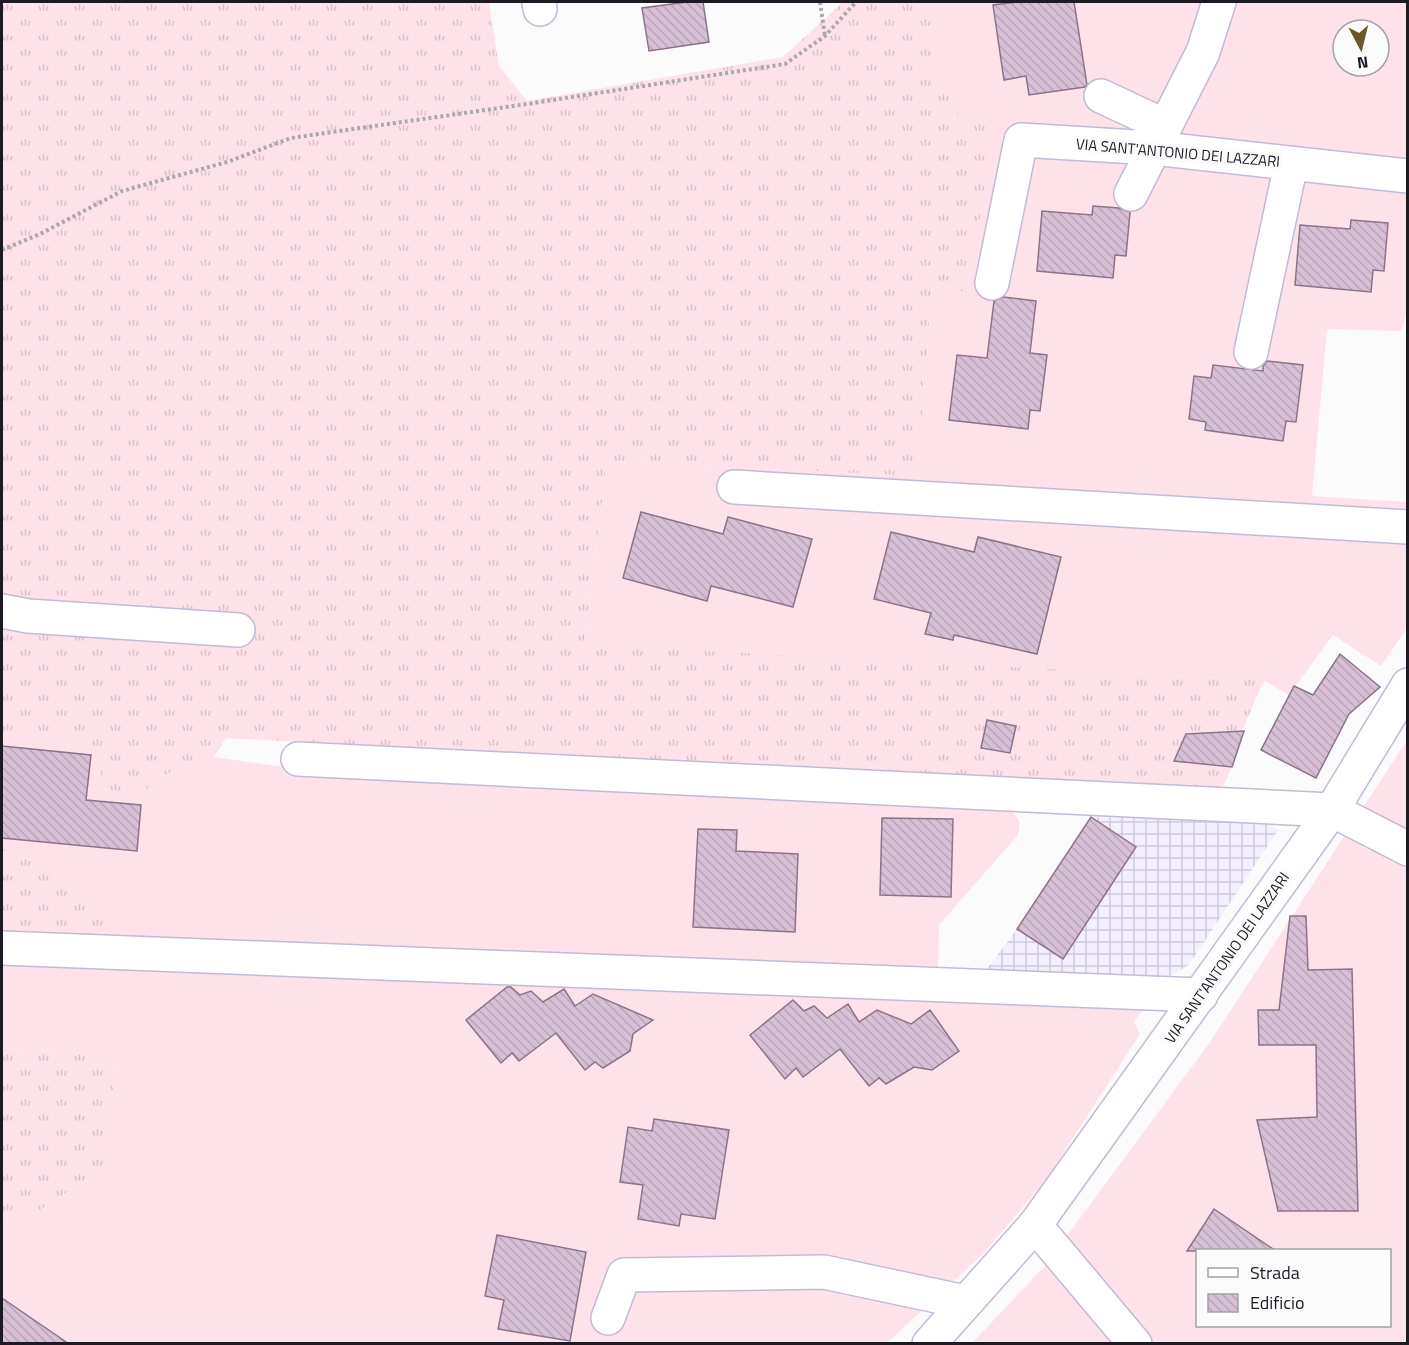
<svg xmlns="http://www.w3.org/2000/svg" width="1409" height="1345" viewBox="0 0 1409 1345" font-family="'Titillium Web',sans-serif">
  <defs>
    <pattern id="industrial-grid" width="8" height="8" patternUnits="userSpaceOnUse" patternTransform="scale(1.5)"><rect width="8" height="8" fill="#f3effe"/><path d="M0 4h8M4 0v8" fill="none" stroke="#d0ccda"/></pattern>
    <pattern id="grass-tufts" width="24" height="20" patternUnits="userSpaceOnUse" patternTransform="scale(1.5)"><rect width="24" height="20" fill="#fee2ea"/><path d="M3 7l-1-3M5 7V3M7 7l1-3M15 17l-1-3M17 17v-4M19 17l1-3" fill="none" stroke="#d9c1c9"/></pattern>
    <pattern id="building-back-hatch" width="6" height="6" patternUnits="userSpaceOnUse" patternTransform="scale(1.5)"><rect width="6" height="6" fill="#d7bfd5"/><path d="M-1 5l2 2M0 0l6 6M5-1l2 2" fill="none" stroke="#b8a4b7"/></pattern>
  </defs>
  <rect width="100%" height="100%" fill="#fbfbfb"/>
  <!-- industrial -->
  <path fill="url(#industrial-grid)" d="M 1091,817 L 1265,822 L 1278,830 L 1189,965 L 1166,978 L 981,977 L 1017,929 L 1063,958 L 1136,847 Z"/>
  <!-- grass -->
  <g fill="url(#grass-tufts)">
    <path d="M 2,2 L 489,2 L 499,66 L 527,101 L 783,57 L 840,5 L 839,2 L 928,2 L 934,61 L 996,126 L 967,292 L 932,287 L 918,476 L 607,462 L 584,644 L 1264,680 L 1242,731 L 1187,734 L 1174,760 L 1232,767 L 1220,793 L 226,738 L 214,757 L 153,779 L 145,794 L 100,789 L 101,754 L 6,734 L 2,738 Z"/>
    <path d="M 2,848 L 84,885 L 112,917 L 104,937 L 2,939 Z"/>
    <path d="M 2,1048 L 65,1050 L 120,1066 L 107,1109 L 113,1136 L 108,1166 L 40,1210 L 2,1223 Z"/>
  </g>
  <!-- garden -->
  <g fill="#fee2ea" fill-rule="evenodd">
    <path d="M 928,2 L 1407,2 L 1407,312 L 1401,331 L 1327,329 L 1312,496 L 1407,502 L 1407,628 L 1381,666 L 1333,635 L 1289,695 L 1263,680 L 584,645 L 607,462 L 918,476 L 932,287 L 967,292 L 996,126 L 959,117 L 934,61 ZM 1343,30 L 1379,30 L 1379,66 L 1343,66 Z"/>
    <path d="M 42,731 L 86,743 L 101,754 L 101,789 L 145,794 L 153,779 L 214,757 L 276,766 L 797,801 L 1013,812 L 1020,822 L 1018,835 L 939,925 L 938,973 L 1166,978 L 1134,1022 L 1140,1034 L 1046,1180 L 983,1254 L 887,1343 L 2,1343 L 2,1223 L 40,1210 L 108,1166 L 113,1136 L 107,1109 L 120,1066 L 65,1050 L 2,1048 L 2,939 L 103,937 L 112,917 L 84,885 L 2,848 L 2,738 L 6,734 Z"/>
    <path d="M 1407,740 L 1407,1343 L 971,1344 L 1044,1267 L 1210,1042 ZM 1198,1250 L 1390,1250 L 1390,1326 L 1198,1326 Z"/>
  </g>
  <!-- building -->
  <g fill="url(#building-back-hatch)" stroke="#8a7489" stroke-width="1.5">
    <path d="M 687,2 L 703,2 L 709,42 L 649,51 L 642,8 Z"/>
    <path d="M 1017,2 L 1074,2 L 1087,85 L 1085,87 L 1029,95 L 1026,76 L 1004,80 L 993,5 Z"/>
    <path d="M 1093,206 L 1119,208 L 1130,212 L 1126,256 L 1115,255 L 1113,278 L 1037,271 L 1042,211 L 1092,215 Z"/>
    <path d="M 1351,220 L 1388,223 L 1384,271 L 1373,270 L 1371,292 L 1295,285 L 1300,225 L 1350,229 Z"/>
    <path d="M 1003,297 L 1036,301 L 1030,353 L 1047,355 L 1040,411 L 1030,410 L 1028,429 L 949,420 L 957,355 L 987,358 L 994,301 Z"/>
    <path d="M 1267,361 L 1303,365 L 1296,422 L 1286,421 L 1283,441 L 1205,430 L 1206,422 L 1189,419 L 1194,376 L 1211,378 L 1213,365 L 1263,371 L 1263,366 Z"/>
    <path d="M 641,512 L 723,534 L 728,517 L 812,539 L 793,607 L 711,586 L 707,601 L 623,578 Z"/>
    <path d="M 891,532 L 974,552 L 978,537 L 1061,557 L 1037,654 L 954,635 L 953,640 L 925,634 L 931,613 L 874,599 Z"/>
    <path d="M 1340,654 L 1380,687 L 1349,714 L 1316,778 L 1261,750 L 1294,686 L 1313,695 Z"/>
    <path d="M 987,720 L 1016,726 L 1010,753 L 981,748 Z"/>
    <path d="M 1244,731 L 1232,767 L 1174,761 L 1186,734 Z"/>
    <path d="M 2,746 L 91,755 L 86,800 L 141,805 L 137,851 L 2,838 Z"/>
    <path d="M 1091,817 L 1136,847 L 1063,959 L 1017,929 Z"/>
    <path d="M 882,818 L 953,819 L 951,897 L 880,895 Z"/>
    <path d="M 698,829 L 737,830 L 736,851 L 798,854 L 795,932 L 693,927 Z"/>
    <path d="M 1290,916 L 1306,916 L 1308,970 L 1352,969 L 1358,1211 L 1278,1211 L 1257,1120 L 1317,1117 L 1316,1045 L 1259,1045 L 1258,1010 L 1279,1010 Z"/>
    <path d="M 507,987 L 511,987 L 520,995 L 531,991 L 543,1002 L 564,989 L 575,1006 L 593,994 L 653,1020 L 633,1034 L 630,1051 L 603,1068 L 595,1062 L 585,1070 L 556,1033 L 519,1061 L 512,1053 L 501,1063 L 466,1020 Z"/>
    <path d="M 793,1000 L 804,1011 L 814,1006 L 827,1018 L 848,1004 L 859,1022 L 877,1010 L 911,1024 L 930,1010 L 959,1051 L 932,1070 L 914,1067 L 886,1084 L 879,1078 L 869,1086 L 840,1049 L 803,1077 L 796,1068 L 785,1079 L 750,1035 Z"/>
    <path d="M 654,1119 L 729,1130 L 715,1219 L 681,1214 L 679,1226 L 638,1219 L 643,1185 L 620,1182 L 628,1127 L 652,1131 Z"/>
    <path d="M 1214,1209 L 1276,1251 L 1187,1251 Z"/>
    <path d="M 497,1235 L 586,1252 L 570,1341 L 498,1329 L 504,1300 L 485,1296 Z"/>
    <path d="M 2,1298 L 69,1344 L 2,1344 Z"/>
  </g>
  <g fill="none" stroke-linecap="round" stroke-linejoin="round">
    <defs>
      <g id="minor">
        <path d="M 539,2 L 540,9"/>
        <path d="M 1101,96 L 1165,126"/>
        <path d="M 1131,194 L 1203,52 L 1219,2"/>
        <path d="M 992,283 L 1021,140 L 1153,148 L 1408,176"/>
        <path d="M 1251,352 L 1291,164"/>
        <path d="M 734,487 L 1408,527"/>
        <path d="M 2,611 L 28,616 L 238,630"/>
        <path d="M 298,759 L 1332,810 L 1408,849"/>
        <path d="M 2,948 L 1201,995"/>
        <path d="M 1035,1225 L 1135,1344"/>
        <path d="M 608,1318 L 624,1275 L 824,1272 L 965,1302"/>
        <path d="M 929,1344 L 1035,1225 L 1332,810 L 1408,685"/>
      </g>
    </defs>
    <!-- minor casing -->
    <use href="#minor" stroke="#c2bad7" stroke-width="36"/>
    <!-- path -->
    <g stroke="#a9a8ac" stroke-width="4" stroke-dasharray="3 3" stroke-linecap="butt">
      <path d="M 820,2 L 825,36"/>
      <path d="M 2,250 L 40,234 L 122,191 L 227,162 L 291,138 L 527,104 L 785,64 L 825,36 L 856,2"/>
    </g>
    <!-- minor -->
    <use href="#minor" stroke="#fff" stroke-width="33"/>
  </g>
  <g text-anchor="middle" stroke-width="6" stroke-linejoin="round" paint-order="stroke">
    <!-- street labels -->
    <g font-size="15" fill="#1d1a24" stroke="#fbfbfb">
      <text transform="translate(1178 153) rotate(5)" y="5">VIA SANT'ANTONIO DEI LAZZARI</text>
      <text transform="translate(1227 958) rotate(-55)" y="5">VIA SANT'ANTONIO DEI LAZZARI</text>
    </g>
  </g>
  <!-- border -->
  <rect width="1409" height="1345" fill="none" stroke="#1d1a24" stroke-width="6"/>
  <!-- legend -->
  <rect x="1196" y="1249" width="195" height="78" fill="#fbfbfb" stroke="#a2a1a5" stroke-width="1.5"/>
  <rect x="1208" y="1268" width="30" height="9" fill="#ffffff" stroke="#a2a1a5" stroke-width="1.5"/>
  <text x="1250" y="1279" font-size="18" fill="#1d1a24">Strada</text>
  <rect x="1208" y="1294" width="30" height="18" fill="url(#building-back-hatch)" stroke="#a2a1a5" stroke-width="1.5"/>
  <text x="1250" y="1309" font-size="18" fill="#1d1a24">Edificio</text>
  <!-- north arrow -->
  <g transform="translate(1361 48) rotate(173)"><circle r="28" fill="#fbfbfb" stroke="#a2a1a5" stroke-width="1.5"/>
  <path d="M0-4.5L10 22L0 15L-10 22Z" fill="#6a5826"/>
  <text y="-9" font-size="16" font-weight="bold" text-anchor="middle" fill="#1d1a24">N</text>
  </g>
</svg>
